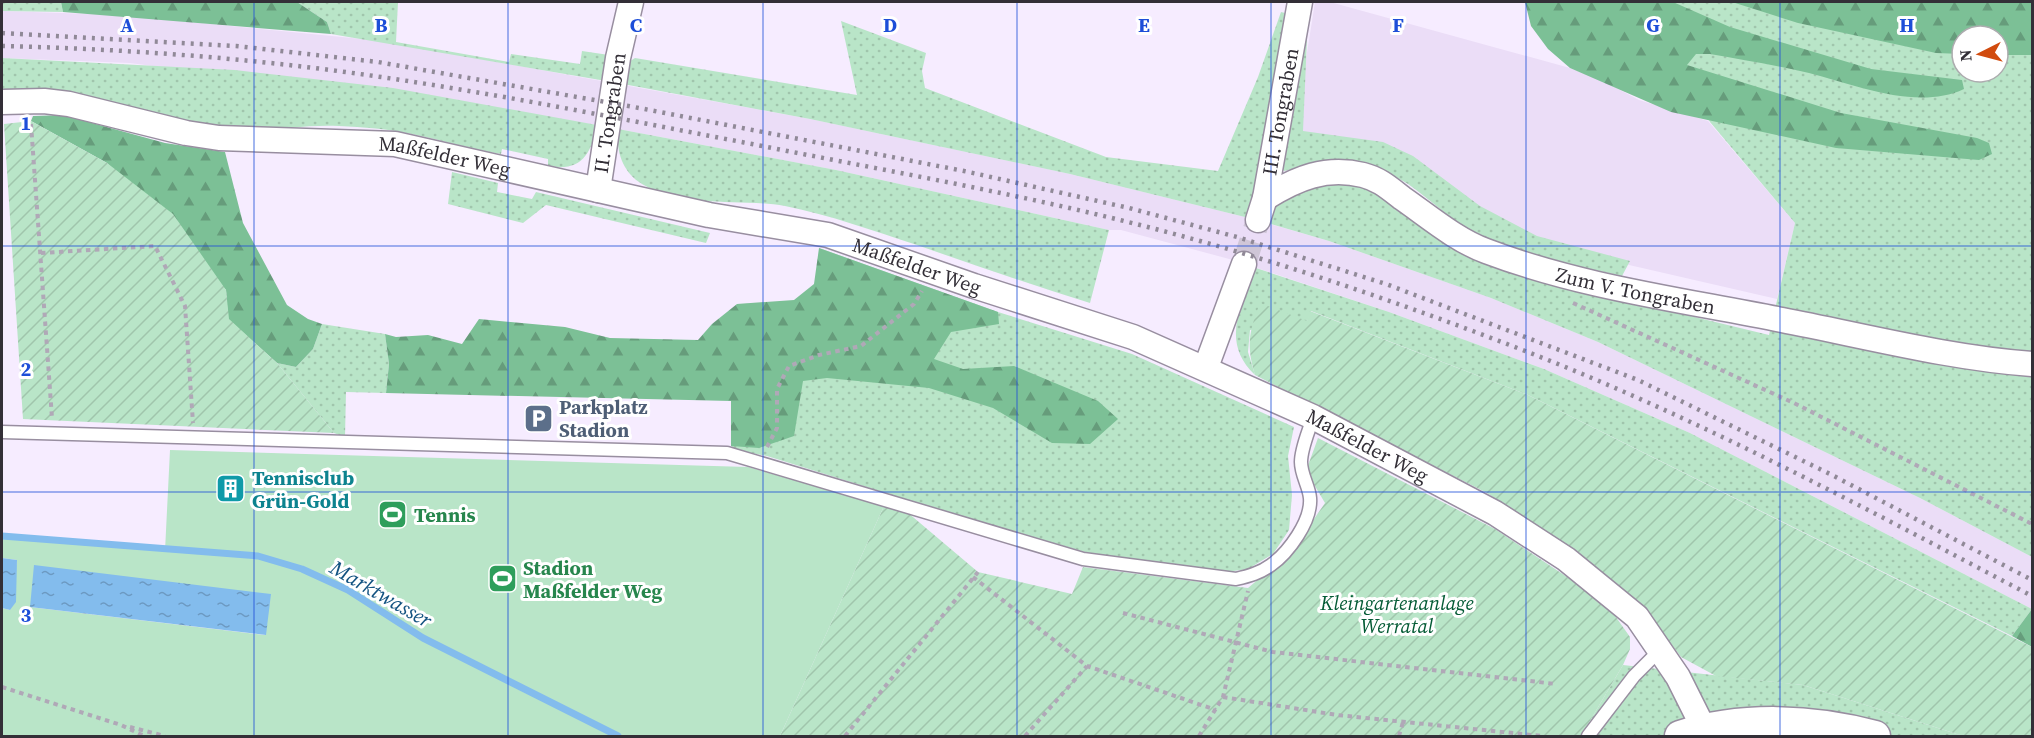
<svg xmlns="http://www.w3.org/2000/svg" width="2034" height="738" viewBox="0 0 2034 738" font-family="'Source Serif 4',serif">
  <defs>
    <pattern id="grass-dots" width="8" height="8" patternUnits="userSpaceOnUse" patternTransform="scale(1.5)"><rect width="8" height="8" fill="#b9e5c8"/><path d="M2 2h.1M6 6h.1" fill="none" stroke="#a0c5ac" stroke-width="1.8" stroke-linecap="round"/></pattern>
    <pattern id="forest-firs" width="22" height="20" patternUnits="userSpaceOnUse" patternTransform="scale(1.5)"><rect width="22" height="20" fill="#7cc096"/><path d="M5 1l3.5 6h-7zM16 11l3.5 6h-7z" fill="#669c7b"/></pattern>
    <pattern id="garden-furrows" width="10" height="10" patternUnits="userSpaceOnUse" patternTransform="scale(1.5)"><rect width="10" height="10" fill="#b9e5c8"/><path d="M-1 1l2-2M0 10L10 0M9 11l2-2" fill="none" stroke="#a0c5ac"/></pattern>
    <pattern id="water-ripples" width="26" height="14" patternUnits="userSpaceOnUse" patternTransform="scale(1.5)"><rect width="26" height="14" fill="#83bced"/><path d="M2 4q2-2 4 0t4 0M15 11q2-2 4 0t4 0" fill="none" stroke="#6c99c1"/></pattern>
  </defs>
  <rect width="100%" height="100%" fill="#f6ecff"/>
  <!-- built -->
  <g fill="#ebddf7">
    <path d="M 1315,2 L 1330,2 L 1570,68 L 1607,83 L 1639,100 L 1708,121 L 1795,223 L 1777,299 L 1503,236 L 1395,162 L 1293,142 Z"/>
    <path d="M 2,11 L 122,15 L 382,41 L 810,119 L 1070,174 L 1249,218 L 1329,241 L 1491,298 L 1598,342 L 1920,498 L 2032,557 L 2032,609 L 1690,433 L 1544,369 L 1389,312 L 1233,260 L 1121,230 L 1109,230 L 836,170 L 597,125 L 130,63 L 2,58 Z"/>
  </g>
  <!-- grass -->
  <g fill="url(#grass-dots)">
    <path d="M 2,2 L 61,2 L 63,12 L 2,11 Z"/>
    <path d="M 297,2 L 398,2 L 396,42 L 509,62 L 511,54 L 580,64 L 582,51 L 609,55 L 606,81 L 331,34 L 327,22 Z"/>
    <path d="M 1647,2 L 1827,2 L 1962,36 L 1962,72 L 1998,72 L 1998,37 L 2032,44 L 2032,557 L 1920,498 L 1598,342 L 1491,298 L 1329,241 L 1264,222 L 1275,206 L 1290,193 L 1323,181 L 1359,183 L 1401,208 L 1645,305 L 1769,335 L 1795,223 L 1710,122 Z"/>
    <path d="M 1281,12 L 1289,14 L 1249,218 L 1070,174 L 810,119 L 623,84 L 627,63 L 635,58 L 857,95 L 841,21 L 926,53 L 922,71 L 925,88 L 1106,157 L 1218,171 L 1258,77 Z"/>
    <path d="M 1307,39 L 1303,131 L 1383,142 L 1413,156 L 1480,206 L 1537,236 L 1630,261 L 1622,276 C 1575,265 1525,258 1481,237 C 1454,224 1433,201 1408,184 C 1374,162 1322,162 1284,171 L 1280,165 L 1303,40 Z"/>
    <path d="M 2,58 L 235,70 L 393,88 L 597,125 C 591,155 581,172 548,166 L 548,159 L 502,149 L 501,154 C 471,149 442,140 412,134 C 388,129 363,127 339,126 C 305,124 269,132 234,129 C 152,122 88,85 2,91 Z"/>
    <path d="M 618,129 L 836,170 L 1109,230 L 1090,303 C 1032,285 974,265 917,245 C 874,231 830,215 785,206 C 739,198 684,209 642,184 C 622,172 616,151 618,129 Z"/>
    <path d="M 452,172 L 498,183 L 497,192 L 532,199 L 536,192 L 710,233 L 706,243 L 546,205 L 523,223 L 448,204 Z"/>
    <path d="M 819,248 L 998,312 L 1132,354 L 1294,427 L 1288,456 L 1292,495 L 1289,530 L 1273,554 L 1248,569 L 1226,572 L 1099,556 L 963,517 L 767,456 L 736,450 L 731,446 L 737,304 L 835,302 Z"/>
    <path d="M 1256,268 L 1389,312 L 1544,369 L 1690,433 L 2032,609 L 2012,636 L 1528,395 L 1311,311 L 1307,322 L 1250,330 L 1248,352 L 1255,375 C 1220,342 1241,306 1256,268 Z"/>
    <path d="M 322,324 L 385,334 L 389,364 L 386,393 L 346,392 L 345,437 L 334,433 L 277,363 L 296,367 L 313,349 Z"/>
    <path d="M 1623,665 L 1803,685 L 1963,736 L 1581,736 Z"/>
  </g>
  <!-- forest -->
  <g fill="url(#forest-firs)">
    <path d="M 61,2 L 297,2 L 327,22 L 331,34 L 63,12 Z"/>
    <path d="M 1525,2 L 1673,2 L 1730,27 L 1871,69 L 1962,80 L 1964,89 C 1917,111 1856,85 1809,73 C 1776,65 1743,60 1710,54 L 1696,54 L 1687,65 L 1841,113 L 1977,138 L 1989,143 L 1992,154 L 1979,160 L 1836,148 L 1671,112 L 1570,68 L 1548,49 L 1531,26 Z"/>
    <path d="M 1732,2 L 2032,2 L 2032,55 L 1998,55 L 1998,36 L 1962,36 L 1962,54 L 1936,53 L 1798,23 Z"/>
    <path d="M 63,115 L 165,143 L 225,152 L 243,223 L 287,305 L 308,319 L 322,324 L 313,349 L 296,367 L 277,363 L 228,319 L 226,290 L 107,163 L 31,121 L 33,116 Z"/>
    <path d="M 819,248 L 998,312 L 999,324 L 951,332 L 934,359 L 963,369 L 1014,366 L 1098,401 L 1118,419 L 1090,444 L 1052,443 L 993,408 L 929,388 L 827,378 L 803,381 L 794,436 L 759,448 L 731,446 L 731,401 L 386,393 L 389,364 L 385,334 L 396,337 L 428,335 L 462,344 L 479,319 L 565,327 L 610,338 L 698,340 L 712,324 L 737,304 L 794,300 L 814,284 Z"/>
    <path d="M 2032,609 L 2032,647 L 2012,636 Z"/>
  </g>
  <!-- garden -->
  <g fill="url(#garden-furrows)">
    <path d="M 31,121 L 107,163 L 173,214 L 226,290 L 229,319 L 277,363 L 334,433 L 23,419 L 4,124 Z"/>
    <path d="M 1260,303 L 1307,321 L 1310,311 L 1528,395 L 2032,647 L 2032,736 L 1963,736 L 1803,685 L 1716,676 L 1681,657 L 1645,610 L 1577,551 L 1487,493 L 1255,375 C 1246,345 1249,332 1260,303 Z"/>
    <path d="M 1318,438 L 1495,529 L 1606,603 L 1630,637 L 1630,649 L 1623,665 L 1581,736 L 780,736 L 884,506 L 907,512 L 978,572 L 1072,594 L 1083,567 L 1248,588 L 1292,551 L 1325,503 L 1306,471 Z"/>
  </g>
  <!-- pitch -->
  <path fill="#b9e5c8" fill-rule="evenodd" d="M 170,450 L 748,467 L 884,506 L 780,736 L 2,736 L 2,608 L 10,610 L 17,560 L 2,558 L 2,537 L 165,551 ZM 270,594 L 265,635 L 30,607 Z"/>
  <!-- water -->
  <g fill="url(#water-ripples)">
    <path d="M 2,558 L 17,560 L 16,602 L 10,610 L 2,608 Z"/>
    <path d="M 34,565 L 271,594 L 266,635 L 30,607 Z"/>
  </g>
  <g fill="none" stroke-linecap="round" stroke-linejoin="round">
    <!-- stream -->
    <path stroke="#83bced" stroke-width="7" d="M 2,536 L 258,556 L 302,569 L 348,590 L 423,638 L 618,736"/>
    <!-- minor-tunnel -->
    <path stroke="#cfc6d7" stroke-width="24" stroke-dasharray="24 12" stroke-linecap="butt" d="M 1244,264 L 1258,220"/>
    <defs>
      <g id="service">
        <path d="M 2,432 L 727,453 L 1083,559 L 1236,579 C 1249,576 1260,573 1271,565 C 1288,553 1312,521 1310,498 C 1309,486 1301,475 1301,462 C 1301,448 1309,431 1313,417"/>
        <path d="M 1588,736 L 1634,676 L 1659,651"/>
      </g>
      <g id="minor">
        <path id="s1" d="M 2,102 L 44,101 L 69,104 L 186,133 L 219,138 L 395,144 L 709,215 L 828,235 L 974,286 L 1133,337 L 1313,417 L 1495,513 L 1566,559 L 1637,617 L 1678,677 L 1704,729"/>
        <path id="s2" d="M 598,190 L 618,58 L 631,2"/>
        <path id="s3" d="M 1265,198 C 1297,178 1326,166 1363,175 C 1379,179 1389,188 1402,198 C 1428,216 1456,240 1486,251 C 1581,287 1683,300 1782,320 C 1865,336 1949,358 2032,364"/>
        <path id="s4" d="M 1258,220 L 1265,198 L 1300,2"/>
        <path d="M 1206,367 L 1244,264"/>
      </g>
      <path id="tertiary" d="M 1680,736 C 1741,716 1813,719 1875,736"/>
    </defs>
    <!-- service casing -->
    <use href="#service" stroke="#988ea0" stroke-width="15"/>
    <!-- minor casing -->
    <use href="#minor" stroke="#988ea0" stroke-width="27"/>
    <!-- tertiary casing -->
    <use href="#tertiary" stroke="#988ea0" stroke-width="33"/>
    <!-- path -->
    <g stroke="#b0a8b7" stroke-width="4" stroke-dasharray="4.5 4.5" stroke-linecap="butt">
      <path d="M 31,124 L 52,418"/>
      <path d="M 41,253 L 155,246 L 185,306 L 193,423"/>
      <path d="M 1573,303 L 1794,403 L 2032,524"/>
      <path d="M 767,447 L 777,428 L 777,389 L 789,366 L 819,355 L 861,346 L 914,304 L 922,291"/>
      <path d="M 973,577 L 1087,666 L 1216,710"/>
      <path d="M 1123,613 L 1273,652 L 1556,684"/>
      <path d="M 2,687 L 121,725 L 144,736"/>
      <path d="M 1223,697 L 1337,715 L 1542,736"/>
      <path d="M 130,727 L 165,736"/>
      <path d="M 845,736 L 978,572"/>
      <path d="M 1025,736 L 1087,666"/>
      <path d="M 1199,736 L 1223,697 L 1248,591"/>
      <path d="M 1399,736 L 1403,722"/>
    </g>
    <!-- service -->
    <use href="#service" stroke="#fff" stroke-width="12"/>
    <!-- minor -->
    <use href="#minor" stroke="#fff" stroke-width="24"/>
    <!-- tertiary -->
    <use href="#tertiary" stroke="#fff" stroke-width="30"/>
    <!-- rail -->
    <g stroke="#908997" stroke-width="4.5" stroke-dasharray="3 6" stroke-linecap="butt">
      <path d="M 2,33 L 236,46 L 378,62 L 634,107 L 964,171 L 1129,208 L 1237,237 L 1386,284 L 1638,380 L 1832,475 L 2032,580"/>
      <path d="M 2,46 C 126,49 250,58 374,76 C 500,94 626,120 752,144 C 877,169 1004,191 1128,222 C 1269,257 1408,305 1543,358 C 1712,425 1872,512 2032,596"/>
    </g>
  </g>
  <!-- grid -->
  <path fill="none" stroke="#1d4ed8" stroke-width="1.5" stroke-opacity="0.55" d="M 254,2 L 254,736M 508,2 L 508,736M 763,2 L 763,736M 1017,2 L 1017,736M 1271,2 L 1271,736M 1526,2 L 1526,736M 1780,2 L 1780,736M 2,246 L 2032,246M 2,492 L 2032,492"/>
  <!-- icons -->
  <defs>
    <symbol id="parking-square" viewBox="-11 -11 22 22"><rect x="-9" y="-9" width="18" height="18" rx="4" fill="#5c6f8a" stroke="#fff"/><path d="M-3.5-5.5H1a3.5 3.5 0 0 1 0 7H-1V5.5H-3.5ZM-1-3.4V-.6H.8a1.4 1.4 0 0 0 0-2.8Z" fill="#fff"/></symbol>
    <symbol id="building-square" viewBox="-11 -11 22 22"><rect x="-9" y="-9" width="18" height="18" rx="4" fill="#0f9aa8" stroke="#fff"/><path d="M-4-6H4V6H1V3H-1V6H-4ZM-2.5-4.3h1.7v1.8h-1.7ZM.8-4.3h1.7v1.8H.8ZM-2.5-1h1.7V.8h-1.7ZM.8-1h1.7V.8H.8Z" fill="#fff"/></symbol>
    <symbol id="stadium-square" viewBox="-11 -11 22 22"><rect x="-9" y="-9" width="18" height="18" rx="4" fill="#2e9e5b" stroke="#fff"/><path d="M0-5a6.5 5 0 1 0 0 10a6.5 5 0 1 0 0-10ZM-3.5-1.8h7v3.6h-7Z" fill="#fff"/></symbol>
  </defs>
  <g fill-rule="evenodd">
    <use href="#parking-square" x="522" y="402" width="33" height="33"/>
    <use href="#building-square" x="214" y="472" width="33" height="33"/>
    <use href="#stadium-square" x="376" y="498" width="33" height="33"/>
    <use href="#stadium-square" x="486" y="562" width="33" height="33"/>
  </g>
  <g text-anchor="middle" stroke-width="6" stroke-linejoin="round" paint-order="stroke">
    <!-- street labels -->
    <g font-size="20" fill="#332f37" stroke="#fff">
      <text dy="7" stroke="none"><textPath href="#s4" startOffset="111">III. Tongraben</textPath></text>
      <text dy="7" stroke="none"><textPath href="#s2" startOffset="78">II. Tongraben</textPath></text>
      <text dy="7" stroke="none"><textPath href="#s1" startOffset="448">Maßfelder Weg</textPath></text>
      <text dy="7" stroke="none"><textPath href="#s1" startOffset="934">Maßfelder Weg</textPath></text>
      <text dy="7" stroke="none"><textPath href="#s3" startOffset="404">Zum V. Tongraben</textPath></text>
      <text dy="7" stroke="none"><textPath href="#s1" startOffset="1420">Maßfelder Weg</textPath></text>
    </g>
    <!-- service labels -->
    <g font-size="20" font-weight="bold" fill="#4e5e75" stroke="#fff" text-anchor="start">
      <text x="559" y="414">Parkplatz<tspan x="559" dy="23">Stadion</tspan></text>
    </g>
    <!-- culture labels -->
    <g font-size="20" font-weight="bold" fill="#0d838f" stroke="#fff" text-anchor="start">
      <text x="252" y="485">Tennisclub<tspan x="252" dy="23">Grün-Gold</tspan></text>
    </g>
    <!-- leisure labels -->
    <g font-size="20" font-weight="bold" fill="#27864d" stroke="#fff" text-anchor="start">
      <text x="414" y="522">Tennis</text>
      <text x="523" y="575">Stadion<tspan x="523" dy="23">Maßfelder Weg</tspan></text>
    </g>
    <!-- park labels -->
    <g font-size="20" font-style="italic" fill="#045b35" stroke="#fff">
      <text x="1397" y="610">Kleingartenanlage<tspan x="1397" dy="23">Werratal</tspan></text>
    </g>
    <!-- water labels -->
    <g font-size="21" font-style="italic" fill="#135381" stroke="#fff">
      <text transform="translate(381 594) rotate(30)" y="7">Marktwasser</text>
    </g>
  </g>
  <g font-size="20" text-anchor="middle" font-weight="bold" fill="#1d4ed8" stroke="#fff" stroke-width="6" stroke-linejoin="round" paint-order="stroke">
    <text x="127" y="32">A</text>
    <text x="381" y="32">B</text>
    <text x="636" y="32">C</text>
    <text x="890" y="32">D</text>
    <text x="1144" y="32">E</text>
    <text x="1398" y="32">F</text>
    <text x="1653" y="32">G</text>
    <text x="1907" y="32">H</text>
    <text x="26" y="130">1</text>
    <text x="26" y="376">2</text>
    <text x="26" y="622">3</text>
  </g>
  <!-- border -->
  <rect width="2034" height="738" fill="none" stroke="#332f37" stroke-width="6"/>
  <!-- north arrow -->
  <g transform="translate(1980 54) rotate(264)"><circle r="28" fill="#ffffff" stroke="#adacaf" stroke-width="1.5"/>
  <path d="M0-4.5L10 22L0 15L-10 22Z" fill="#d14b0e"/>
  <text y="-9" font-size="16" font-weight="bold" text-anchor="middle" fill="#332f37">N</text>
  </g>
</svg>
